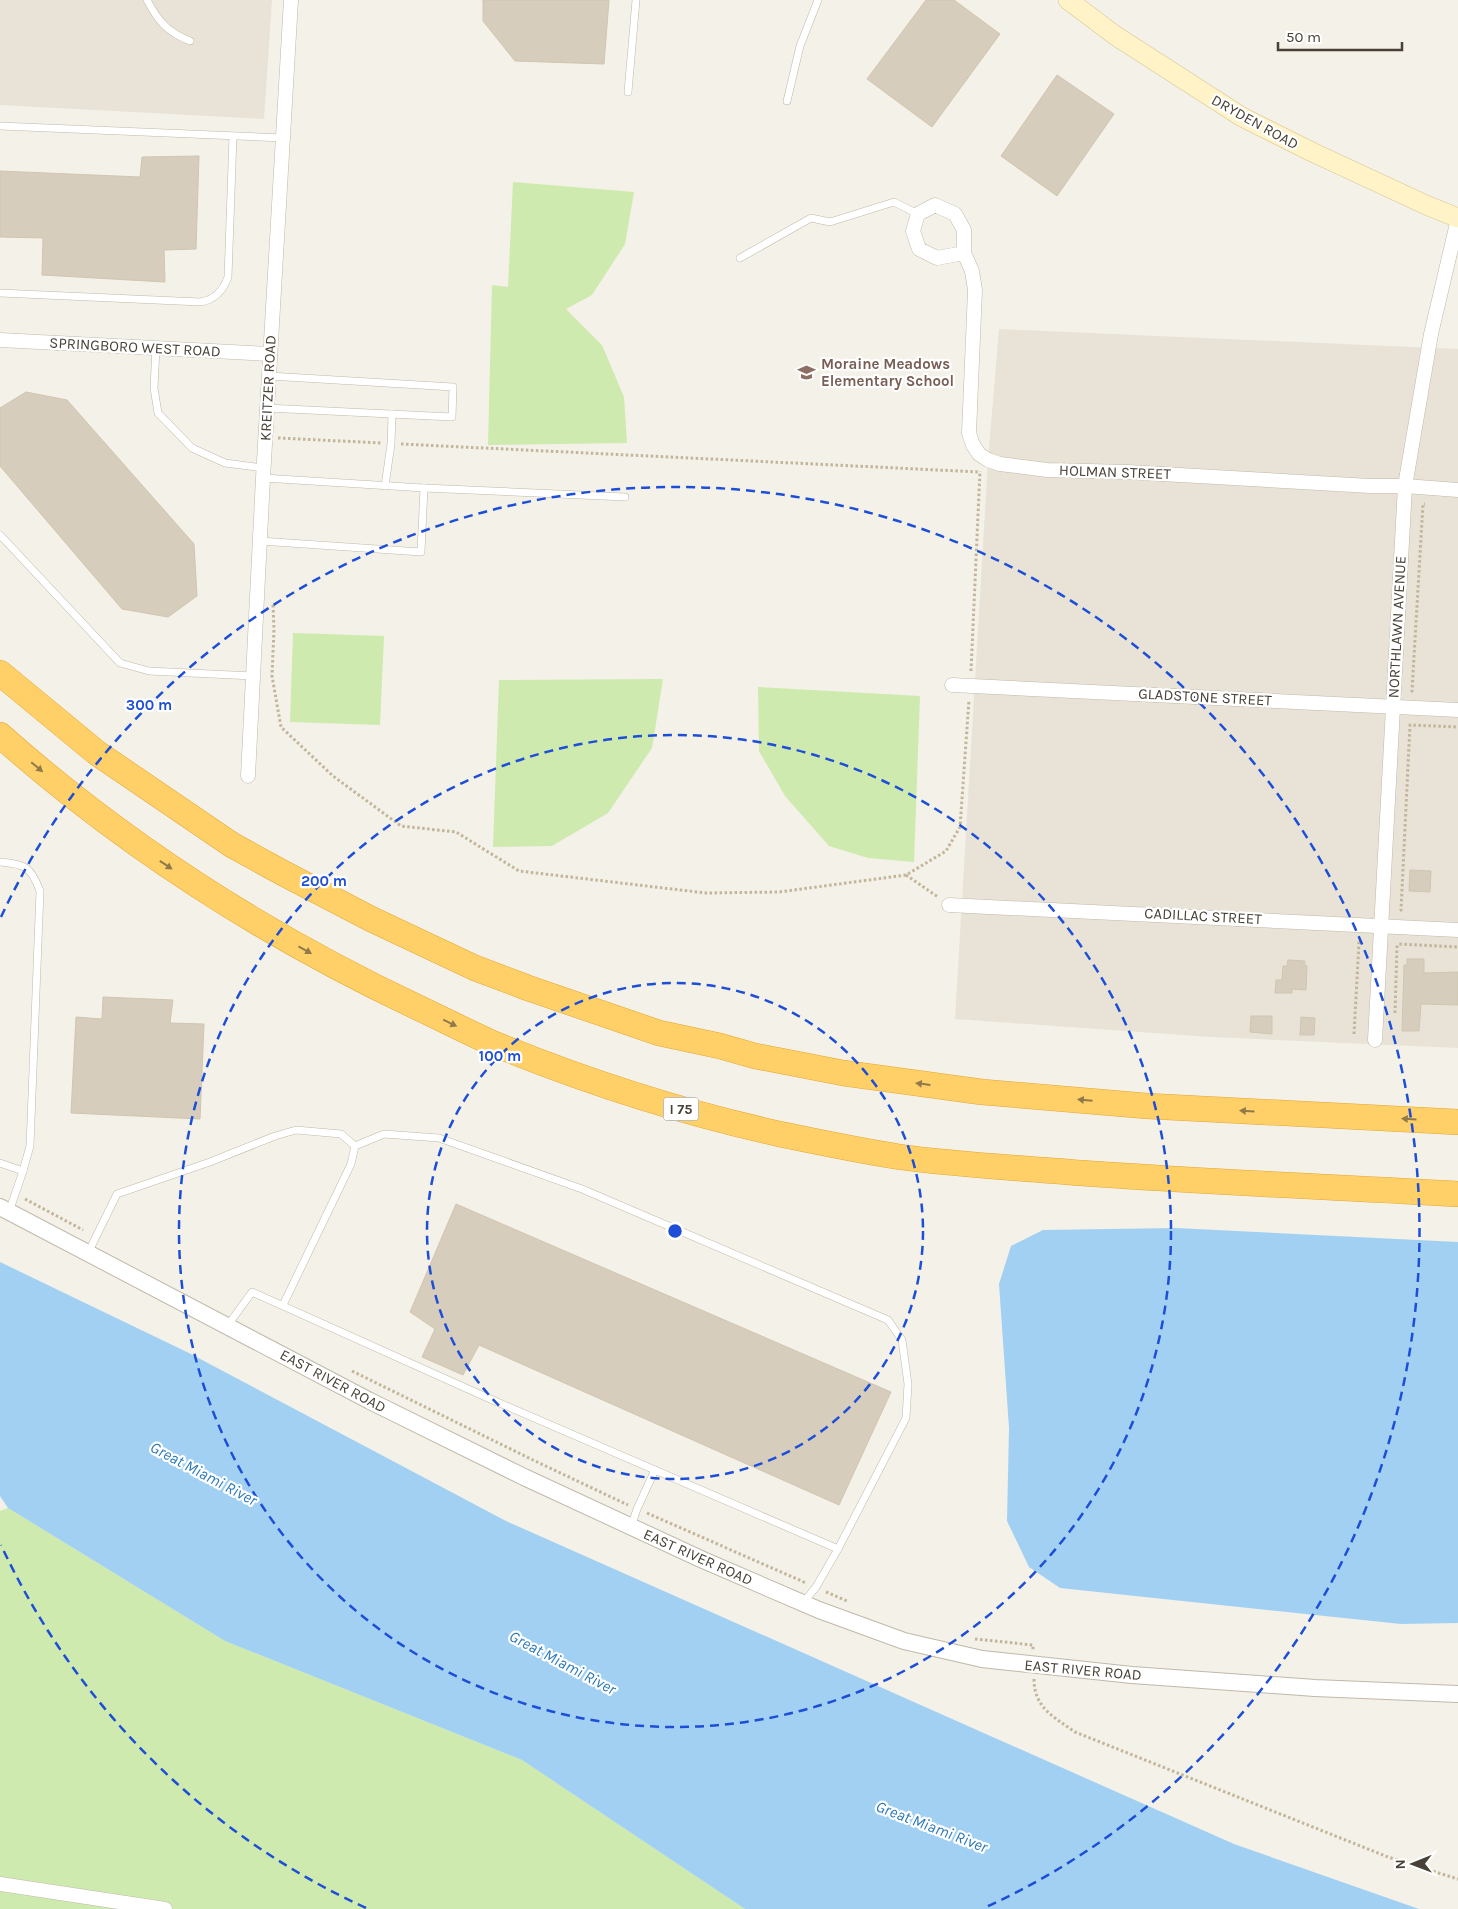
<svg xmlns="http://www.w3.org/2000/svg" width="1458" height="1909" viewBox="0 0 1458 1909" font-family="Karla,sans-serif">
  <rect width="100%" height="100%" fill="#f4f1e8"/>
  <!-- residential -->
  <g fill="#e8e3d6">
    <path d="M 0,0 L 272,0 L 264,119 L 0,105 Z"/>
    <path d="M 999,329 L 1458,349 L 1458,1048 L 1211,1037 L 955,1019 L 988,460 Z"/>
  </g>
  <!-- green -->
  <g fill="#ceeaaf">
    <path d="M 513,182 L 634,192 L 625,244 L 592,295 L 566,309 L 602,345 L 624,397 L 627,443 L 488,445 L 492,285 L 508,287 Z"/>
    <path d="M 293,633 L 384,636 L 380,725 L 290,722 Z"/>
    <path d="M 663,679 L 652,748 L 608,813 L 552,846 L 493,847 L 499,680 Z"/>
    <path d="M 758,687 L 920,696 L 914,862 L 868,858 L 829,846 L 785,796 L 759,751 Z"/>
    <path d="M 8,1508 L 225,1641 L 522,1760 L 745,1909 L 0,1909 L 0,1511 Z"/>
  </g>
  <!-- water -->
  <g fill="#a2d0f3">
    <path d="M 1176,1228 L 1458,1242 L 1458,1623 L 1401,1624 L 1060,1588 L 1029,1567 L 1007,1521 L 1009,1428 L 999,1284 L 1011,1246 L 1043,1230 Z"/>
    <path d="M 0,1262 L 189,1353 L 506,1521 L 1234,1844 L 1419,1909 L 745,1909 L 522,1760 L 225,1641 L 8,1508 L 0,1496 Z"/>
  </g>
  <!-- building -->
  <g fill="#d6cdbd" stroke="#d1c5b0">
    <path d="M 483,0 L 609,0 L 604,64 L 515,61 L 483,21 Z"/>
    <path d="M 926,0 L 954,0 L 1000,34 L 932,127 L 867,79 Z"/>
    <path d="M 1057,75 L 1114,114 L 1057,196 L 1001,156 Z"/>
    <path d="M 199,156 L 196,249 L 164,250 L 165,282 L 42,275 L 43,238 L 0,237 L 0,171 L 140,177 L 142,157 Z"/>
    <path d="M 26,392 L 67,400 L 194,544 L 197,596 L 168,617 L 122,609 L 0,466 L 0,408 Z"/>
    <path d="M 1410,870 L 1431,871 L 1430,892 L 1409,891 Z"/>
    <path d="M 1407,959 L 1424,959 L 1424,973 L 1458,972 L 1458,1005 L 1421,1004 L 1419,1031 L 1402,1031 L 1404,965 L 1407,965 Z"/>
    <path d="M 1288,960 L 1305,961 L 1304,964 L 1307,966 L 1306,990 L 1292,989 L 1292,993 L 1275,993 L 1276,980 L 1282,980 L 1283,966 L 1287,966 Z"/>
    <path d="M 103,997 L 173,1000 L 170,1023 L 204,1024 L 200,1119 L 71,1113 L 76,1017 L 102,1019 Z"/>
    <path d="M 1251,1016 L 1272,1016 L 1272,1034 L 1250,1032 Z"/>
    <path d="M 1301,1017 L 1315,1018 L 1314,1035 L 1300,1035 Z"/>
    <path d="M 456,1204 L 891,1392 L 839,1505 L 479,1345 L 463,1375 L 422,1357 L 435,1329 L 410,1312 Z"/>
  </g>
  <g fill="none" stroke-linecap="round" stroke-linejoin="round">
    <defs>
      <g id="service">
        <path d="M 147,0 C 158,21 167,32 190,41"/>
        <path d="M 628,92 L 636,0"/>
        <path d="M 787,101 L 800,46 L 818,0"/>
        <path d="M 0,126 L 283,138"/>
        <path d="M 740,258 L 811,218 L 830,222 L 894,202 L 918,214"/>
        <path d="M 0,293 L 200,302 C 215,300 223,291 228,277 L 233,136"/>
        <path d="M 156,348 L 154,388 L 158,413 L 192,448 L 225,463 L 264,468"/>
        <path d="M 267,408 L 452,417 L 453,387 L 269,376"/>
        <path d="M 263,478 L 424,488 L 625,497"/>
        <path d="M 385,486 L 391,444 L 392,414"/>
        <path d="M 0,535 L 120,663 L 149,671 L 253,676"/>
        <path d="M 260,541 L 421,552 L 424,488"/>
        <path d="M 0,862 C 26,864 31,867 40,891 L 30,1146 L 23,1171"/>
        <path d="M 355,1146 L 384,1134 L 439,1138 L 582,1189 L 888,1320 L 902,1340 L 908,1384 L 906,1418 L 838,1549"/>
        <path d="M 0,1163 L 23,1171 L 9,1212"/>
        <path d="M 88,1253 L 117,1194 L 210,1162 L 275,1136 L 296,1130 L 341,1134 L 355,1146 L 351,1164 L 283,1305"/>
        <path d="M 228,1325 L 252,1292 L 488,1398 L 838,1549 L 816,1587 L 803,1603"/>
        <path d="M 631,1527 L 637,1509 L 655,1470"/>
      </g>
      <g id="minor">
        <path d="M 964,253 L 937,258 L 919,249 L 913,231 L 918,214 L 935,205 L 955,214 L 964,230 L 964,253 L 972,271 L 975,290 L 969,433 L 973,445 L 979,454 L 988,460 L 1000,464 L 1047,470 L 1127,472 L 1370,486 L 1405,486 L 1458,490"/>
        <path d="M 0,340 L 270,354"/>
        <path d="M 952,685 L 1458,710"/>
        <path d="M 248,776 L 263,478 L 291,0"/>
        <path d="M 949,905 L 1458,930"/>
        <path d="M 1375,1040 L 1405,486 L 1431,334 L 1458,219"/>
        <path d="M 0,1884 L 165,1909"/>
      </g>
      <path id="tertiary" d="M 0,1207 L 370,1401 L 524,1477 L 703,1560 L 819,1610 L 904,1641 L 982,1659 L 1132,1675 L 1315,1688 L 1458,1694"/>
      <path id="secondary" d="M 1068,0 L 1116,36 L 1242,117 L 1312,152 L 1426,205 L 1458,218"/>
      <g id="motorway">
        <path d="M 0,673 L 97,753 L 232,845 L 283,873 L 371,919 L 475,968 L 528,988 L 659,1033 L 720,1046 L 755,1056 L 843,1073 L 982,1092 L 1147,1106 L 1458,1122"/>
        <path d="M 0,735 C 126,847 268,937 421,1009 C 444,1020 468,1032 492,1043 C 587,1082 684,1113 784,1135 C 823,1143 861,1151 900,1157 C 960,1165 1021,1168 1081,1173 C 1206,1182 1332,1187 1458,1194"/>
      </g>
    </defs>
    <!-- service casing -->
    <use href="#service" stroke="#c0b9aa" stroke-width="8"/>
    <!-- minor casing -->
    <use href="#minor" stroke="#c0b9aa" stroke-width="15"/>
    <!-- tertiary casing -->
    <use href="#tertiary" stroke="#c0b9aa" stroke-width="18"/>
    <!-- secondary casing -->
    <use href="#secondary" stroke="#d6c696" stroke-width="20"/>
    <!-- motorway casing -->
    <use href="#motorway" stroke="#e3a633" stroke-width="26"/>
    <!-- path -->
    <g stroke="#c2b59b" stroke-width="3" stroke-dasharray="2.5 2.5" stroke-linecap="butt">
      <path d="M 278,438 L 382,443"/>
      <path d="M 401,444 L 979,472"/>
      <path d="M 273,605 L 274,629 L 272,676 L 281,727 L 333,776 L 401,826 L 456,832 L 519,871 L 706,893 L 779,892 L 906,875 L 946,851 L 960,827 L 969,700"/>
      <path d="M 971,671 L 980,471"/>
      <path d="M 1413,692 L 1412,691 L 1423,504 L 1425,504"/>
      <path d="M 906,875 L 938,897"/>
      <path d="M 1402,911 L 1401,910 L 1410,725 L 1458,727"/>
      <path d="M 1395,1013 L 1397,947 L 1399,944 L 1458,947"/>
      <path d="M 1354,1034 L 1359,942 L 1358,942"/>
      <path d="M 25,1199 L 83,1230"/>
      <path d="M 352,1371 L 533,1460 L 628,1505"/>
      <path d="M 647,1513 L 806,1583"/>
      <path d="M 826,1592 L 847,1601"/>
      <path d="M 975,1639 L 1033,1645 L 1033,1650"/>
      <path d="M 1034,1679 C 1034,1708 1054,1717 1075,1732 L 1388,1857 L 1458,1879"/>
    </g>
    <!-- service -->
    <use href="#service" stroke="#fff" stroke-width="7"/>
    <!-- minor -->
    <use href="#minor" stroke="#fff" stroke-width="14"/>
    <!-- tertiary -->
    <use href="#tertiary" stroke="#fff" stroke-width="16"/>
    <!-- secondary -->
    <use href="#secondary" stroke="#fff3c7" stroke-width="19"/>
    <!-- motorway -->
    <use href="#motorway" stroke="#ffd068" stroke-width="25"/>
  </g>
  <!-- one-way arrows -->
  <defs><path id="oneway-solid" d="M-6-.8H1V-3.2L6.5 0L1 3.2V.8H-6Z" transform="scale(1.25)"/></defs>
  <g fill="#917a4a">
    <use href="#oneway-solid" transform="translate(37 767) rotate(40)"/>
    <use href="#oneway-solid" transform="translate(166 865) rotate(34)"/>
    <use href="#oneway-solid" transform="translate(305 950) rotate(29)"/>
    <use href="#oneway-solid" transform="translate(450 1023) rotate(26)"/>
    <use href="#oneway-solid" transform="translate(923 1084) rotate(-173)"/>
    <use href="#oneway-solid" transform="translate(1085 1100) rotate(-175)"/>
    <use href="#oneway-solid" transform="translate(1247 1111) rotate(-177)"/>
    <use href="#oneway-solid" transform="translate(1409 1119) rotate(-177)"/>
  </g>
  <!-- distance rings -->
  <g fill="none" stroke="#1d4ed8" stroke-width="2.5" stroke-dasharray="9 6">
    <circle cx="675" cy="1231" r="248"/>
    <circle cx="675" cy="1231" r="496"/>
    <path d="M366 1908A744 744 0 0 1 1 1545M1 917A744 744 0 1 1 984 1908"/>
  </g>
  <!-- icons -->
  <defs>
    <symbol id="school-bare" viewBox="-9 -9 18 18"><path d="M0-5L7-2L0 1L-7-2ZM-4 1L0 2.5L4 1V4Q0 6-4 4Z" fill="#8d6e63" stroke="#fff" stroke-width="2.5" paint-order="stroke"/></symbol>
  </defs>
  <g fill-rule="evenodd">
    <use href="#school-bare" x="794" y="360" width="25" height="25"/>
  </g>
  <g text-anchor="middle" stroke-width="4.5" stroke-linejoin="round" paint-order="stroke">
    <!-- shield labels -->
    <rect fill="#fff" stroke="#7f7a72" stroke-width="1" x="663.5" y="1097.5" width="35" height="23" rx="4"/>
    <g font-size="14" font-weight="bold" fill="#484136">
      <text x="681" y="1114">I 75</text>
    </g>
    <!-- street labels -->
    <g font-size="15" fill="#484136" stroke="#fff">
      <text transform="translate(1255 122) rotate(29)" y="5">DRYDEN ROAD</text>
      <text transform="translate(135 347) rotate(3)" y="5">SPRINGBORO WEST ROAD</text>
      <text transform="translate(268 388) rotate(-87)" y="5">KREITZER ROAD</text>
      <text transform="translate(1115 472) rotate(2)" y="5">HOLMAN STREET</text>
      <text transform="translate(1397 627) rotate(-87)" y="5">NORTHLAWN AVENUE</text>
      <text transform="translate(1205 697) rotate(3)" y="5">GLADSTONE STREET</text>
      <text transform="translate(1203 916) rotate(3)" y="5">CADILLAC STREET</text>
      <text transform="translate(333 1381) rotate(28)" y="5">EAST RIVER ROAD</text>
      <text transform="translate(698 1557) rotate(24)" y="5">EAST RIVER ROAD</text>
      <text transform="translate(1083 1670) rotate(5)" y="5">EAST RIVER ROAD</text>
    </g>
    <!-- education labels -->
    <g font-size="15" font-weight="bold" fill="#785e54" stroke="#fff" text-anchor="start">
      <text x="821" y="369">Moraine Meadows<tspan x="821" dy="17">Elementary School</tspan></text>
    </g>
    <!-- water labels -->
    <g font-size="16" font-style="italic" fill="#2b79b8" stroke="#fff">
      <text transform="translate(204 1473) rotate(28)" y="6">Great Miami River</text>
      <text transform="translate(563 1662) rotate(28)" y="6">Great Miami River</text>
      <text transform="translate(932 1826) rotate(21)" y="6">Great Miami River</text>
    </g>
  </g>
  <circle cx="675" cy="1231" r="8" fill="#1d4ed8" stroke="#fff" stroke-width="2.5"/>
  <g font-size="15" text-anchor="middle" font-weight="bold" fill="#1d4ed8" stroke="#fff" stroke-width="4.5" stroke-linejoin="round" paint-order="stroke">
    <text x="149" y="710">300 m</text>
    <text x="324" y="886">200 m</text>
    <text x="500" y="1061">100 m</text>
  </g>
  <!-- north arrow -->
  <g transform="translate(1413 1864) rotate(269)" stroke="#ffffff" stroke-width="4" paint-order="stroke">
  <path d="M0-4L9 19L0 12L-9 19Z" fill="#484136"/>
  <text y="-8" font-size="14" font-weight="bold" text-anchor="middle" fill="#484136">N</text>
  </g>
  <!-- scale -->
  <path d="M1278 42v8h124v-8" fill="none" stroke="#484136" stroke-width="2.5"/>
  <text x="1286" y="42" font-size="15" fill="#484136" stroke="#ffffff" stroke-width="4" paint-order="stroke">50 m</text>
</svg>
